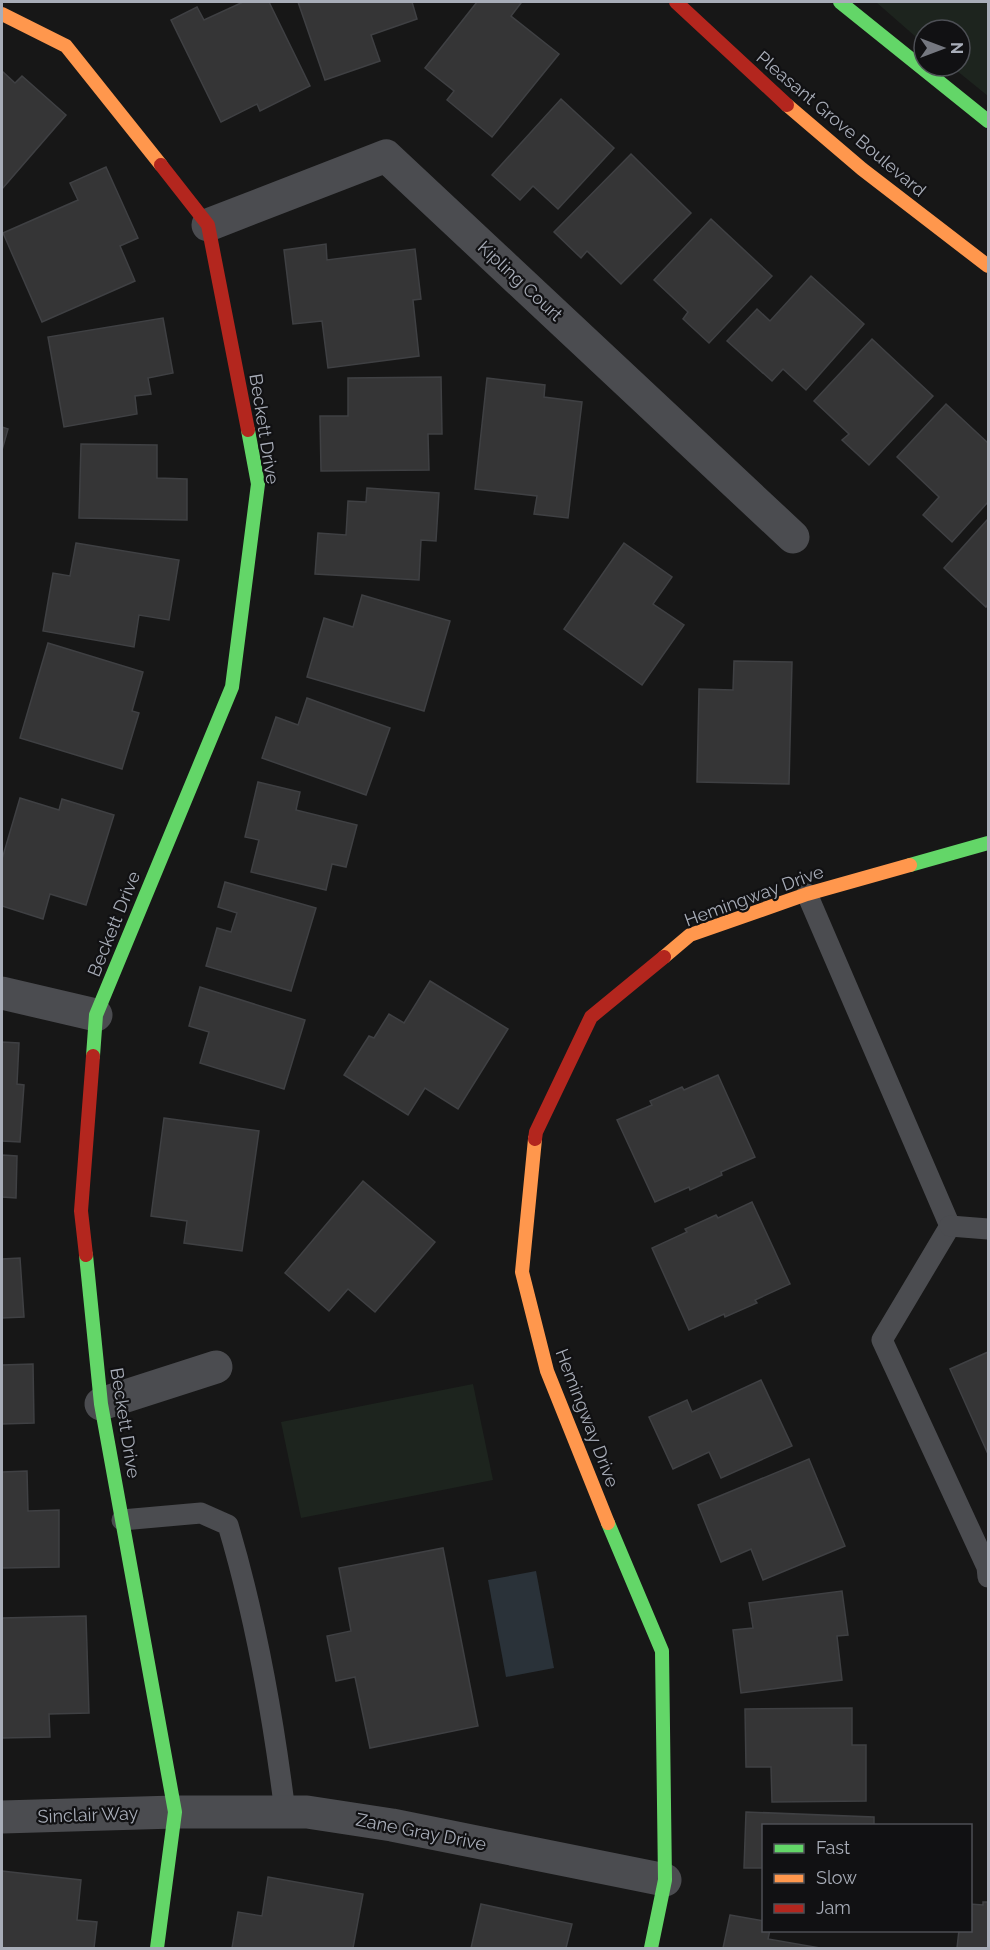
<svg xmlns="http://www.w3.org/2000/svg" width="990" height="1950" viewBox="0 0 990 1950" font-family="Raleway,sans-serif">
  <rect width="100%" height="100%" fill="#171717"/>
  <!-- green -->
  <g fill="#1d241e">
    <path d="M 876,2 L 988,2 L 988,96 L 951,66 L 960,66 L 960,30 L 924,30 L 924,44 Z"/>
    <path d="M 473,1384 L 493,1480 L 301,1518 L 281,1422 Z"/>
  </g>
  <!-- water -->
  <path fill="#2a3239" d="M 536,1571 L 554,1668 L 506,1677 L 488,1580 Z"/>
  <!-- building -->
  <g fill="#353536" stroke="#3f4043" stroke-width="1.5">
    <path d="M 243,2 L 269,2 L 310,86 L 260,111 L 257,104 L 221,122 L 171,20 L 197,7 L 204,20 Z"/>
    <path d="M 298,2 L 412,2 L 417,19 L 371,35 L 380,61 L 325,80 Z"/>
    <path d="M 477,2 L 519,2 L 521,3 L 511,16 L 559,54 L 492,137 L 447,100 L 454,91 L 425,68 Z"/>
    <path d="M 2,71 L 15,83 L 22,76 L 66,115 L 2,189 Z"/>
    <path d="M 561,99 L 614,148 L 558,209 L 533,186 L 520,200 L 492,175 Z"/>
    <path d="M 631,154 L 691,213 L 621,284 L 587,251 L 581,258 L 554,232 Z"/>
    <path d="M 106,167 L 138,238 L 120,246 L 135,281 L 42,322 L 3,233 L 78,200 L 70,183 Z"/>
    <path d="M 711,219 L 772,276 L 709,343 L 683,319 L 688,312 L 654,280 Z"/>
    <path d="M 326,244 L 327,260 L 415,249 L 421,299 L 413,300 L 419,356 L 328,368 L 322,321 L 293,324 L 284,250 Z"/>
    <path d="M 811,276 L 864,324 L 806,390 L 783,369 L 772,381 L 727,341 L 757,309 L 770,321 Z"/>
    <path d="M 163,318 L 173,373 L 148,378 L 151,394 L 135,396 L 137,414 L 64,427 L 48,337 Z"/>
    <path d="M 872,339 L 933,396 L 869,465 L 842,440 L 849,434 L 814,401 Z"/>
    <path d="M 441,377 L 442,434 L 428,434 L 429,470 L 321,471 L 320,416 L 348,416 L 348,378 Z"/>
    <path d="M 487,378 L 545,385 L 544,397 L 582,402 L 568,518 L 534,514 L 537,496 L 475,489 Z"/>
    <path d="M 946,404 L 988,443 L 988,502 L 952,542 L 923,515 L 939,497 L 897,457 Z"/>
    <path d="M 2,427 L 8,429 L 2,450 Z"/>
    <path d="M 81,444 L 157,445 L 157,478 L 187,479 L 187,520 L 79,518 Z"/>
    <path d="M 367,488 L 439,493 L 436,541 L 421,540 L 419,580 L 315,574 L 318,533 L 346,535 L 348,501 L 366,502 Z"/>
    <path d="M 988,519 L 988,604 L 986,607 L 944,568 Z"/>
    <path d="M 76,543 L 179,560 L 169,620 L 139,615 L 134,647 L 43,631 L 53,573 L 70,576 Z"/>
    <path d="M 624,543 L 672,577 L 653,604 L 684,625 L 642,685 L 564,629 Z"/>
    <path d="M 362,595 L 450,621 L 424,711 L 307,677 L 324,618 L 353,627 Z"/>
    <path d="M 48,643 L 143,672 L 132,711 L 139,713 L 122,769 L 20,738 Z"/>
    <path d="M 734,661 L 792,662 L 789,784 L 697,782 L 699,689 L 733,690 Z"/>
    <path d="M 307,698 L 390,728 L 366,795 L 262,758 L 276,717 L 298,725 Z"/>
    <path d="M 258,782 L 300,792 L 296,810 L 357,825 L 346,867 L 332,864 L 326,890 L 251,872 L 259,840 L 245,837 Z"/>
    <path d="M 20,798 L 59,810 L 62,799 L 114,815 L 86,905 L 50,894 L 43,919 L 2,906 L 2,859 Z"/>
    <path d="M 225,882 L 316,908 L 291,991 L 206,966 L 217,928 L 231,932 L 237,913 L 218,907 Z"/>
    <path d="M 430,981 L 508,1029 L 458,1109 L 425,1088 L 408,1115 L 344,1075 L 369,1036 L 374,1038 L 389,1014 L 404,1023 Z"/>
    <path d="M 200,987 L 305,1020 L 284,1089 L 200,1063 L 209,1032 L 189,1026 Z"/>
    <path d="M 2,1042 L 19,1043 L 17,1084 L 24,1085 L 20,1142 L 2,1141 Z"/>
    <path d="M 718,1075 L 755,1157 L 721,1172 L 722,1175 L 690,1190 L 689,1187 L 655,1202 L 617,1120 L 652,1105 L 650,1101 L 682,1087 L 684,1090 Z"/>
    <path d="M 164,1118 L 259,1131 L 242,1251 L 184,1243 L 187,1221 L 151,1216 Z"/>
    <path d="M 2,1155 L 17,1156 L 16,1198 L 2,1197 Z"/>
    <path d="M 363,1181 L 435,1242 L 375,1312 L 348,1289 L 329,1311 L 285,1273 Z"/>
    <path d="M 752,1202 L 790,1284 L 755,1300 L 757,1303 L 725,1317 L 724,1314 L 689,1330 L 652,1248 L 687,1232 L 685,1229 L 716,1215 L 718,1218 Z"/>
    <path d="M 20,1258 L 24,1317 L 2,1318 L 2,1259 Z"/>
    <path d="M 988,1352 L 988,1454 L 950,1369 Z"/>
    <path d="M 33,1364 L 34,1423 L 2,1424 L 2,1365 Z"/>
    <path d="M 761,1380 L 792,1446 L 721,1478 L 709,1452 L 673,1469 L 649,1417 L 687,1400 L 692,1412 Z"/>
    <path d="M 809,1459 L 845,1546 L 763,1580 L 751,1549 L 721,1562 L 698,1505 Z"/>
    <path d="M 27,1471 L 28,1511 L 59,1510 L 59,1567 L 2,1568 L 2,1472 Z"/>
    <path d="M 443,1548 L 478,1726 L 370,1748 L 355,1677 L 336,1681 L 327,1636 L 351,1631 L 339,1568 Z"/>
    <path d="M 842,1591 L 848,1635 L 837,1636 L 842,1680 L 741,1693 L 733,1630 L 753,1628 L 749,1603 Z"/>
    <path d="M 86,1616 L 89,1713 L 49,1714 L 50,1737 L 2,1738 L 2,1618 Z"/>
    <path d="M 852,1708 L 852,1745 L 866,1745 L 866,1801 L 772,1802 L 771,1767 L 746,1767 L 745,1709 Z"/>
    <path d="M 746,1812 L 874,1817 L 874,1826 L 764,1826 L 764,1868 L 744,1868 Z"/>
    <path d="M 2,1871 L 81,1880 L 77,1920 L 97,1922 L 94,1948 L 2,1948 Z"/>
    <path d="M 268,1877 L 363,1894 L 353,1948 L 232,1948 L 238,1912 L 262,1916 Z"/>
    <path d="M 983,1902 L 988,1902 L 988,1948 L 957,1948 L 959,1930 L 970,1930 L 970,1904 L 983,1905 Z"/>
    <path d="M 481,1904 L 572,1924 L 566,1948 L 471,1948 Z"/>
    <path d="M 730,1915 L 764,1921 L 764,1930 L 770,1930 L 768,1939 L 820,1948 L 723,1948 Z"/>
  </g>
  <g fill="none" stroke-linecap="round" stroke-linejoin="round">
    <!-- lane -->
    <g stroke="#4b4c50" stroke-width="21">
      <path d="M 807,894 L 950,1226"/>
      <path d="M 950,1226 L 882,1340 L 987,1567 L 988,1577"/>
      <path d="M 950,1226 L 988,1229"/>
      <path d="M 122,1520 L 201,1513 L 228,1525 C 256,1619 273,1715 285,1812"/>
    </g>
    <!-- street -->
    <g stroke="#4b4c50" stroke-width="33">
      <path d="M 208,225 L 386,156 L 793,537"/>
      <path d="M 2,993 L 96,1015"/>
      <path d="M 101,1404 L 216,1367"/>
      <path d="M 2,1817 L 175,1812 L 307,1812 L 392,1825 L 665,1880"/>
    </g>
    <!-- fast -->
    <g stroke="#63d668" stroke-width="14">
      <path d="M 840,2 L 988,121"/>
      <path d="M 910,865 L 988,843"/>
      <path d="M 93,1056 L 96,1015 L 232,687 L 258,484 L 248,430"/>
      <path d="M 86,1255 L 101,1404 L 175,1812 L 157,1948"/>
      <path d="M 608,1523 L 662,1651 L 665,1880 L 651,1948"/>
    </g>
    <!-- slow -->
    <g stroke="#ff974d" stroke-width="14">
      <path d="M 2,14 L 66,46 L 161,165"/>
      <path d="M 787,105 L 862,169 L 988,266"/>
      <path d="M 664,957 L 690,935 L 807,894 L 910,865"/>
      <path d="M 535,1139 L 522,1272 L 547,1371 L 608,1523"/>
    </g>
    <!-- jam -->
    <g stroke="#b3261e" stroke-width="14">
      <path d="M 676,2 L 787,105"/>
      <path d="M 161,165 L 208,225 L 248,430"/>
      <path d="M 535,1139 L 536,1132 L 591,1017 L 664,957"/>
      <path d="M 86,1255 L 81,1211 L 93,1056"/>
    </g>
  </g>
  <g text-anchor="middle" stroke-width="4.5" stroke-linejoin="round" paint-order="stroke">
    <!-- street labels -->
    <g font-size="18" fill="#a8adb8" stroke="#111113">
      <text transform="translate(841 124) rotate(40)" y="6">Pleasant Grove Boulevard</text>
      <text transform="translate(520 281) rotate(43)" y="6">Kipling Court</text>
      <text transform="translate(264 429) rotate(81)" y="6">Beckett Drive</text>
      <text transform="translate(754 896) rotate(-20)" y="6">Hemingway Drive</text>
      <text transform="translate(114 924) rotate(-68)" y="6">Beckett Drive</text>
      <text transform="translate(587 1418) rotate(69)" y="6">Hemingway Drive</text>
      <text transform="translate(125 1423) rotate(81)" y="6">Beckett Drive</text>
      <text transform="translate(88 1815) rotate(-2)" y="6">Sinclair Way</text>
      <text transform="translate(421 1832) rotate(11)" y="6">Zane Gray Drive</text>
    </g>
  </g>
  <!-- border -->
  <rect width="990" height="1950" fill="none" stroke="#a8adb8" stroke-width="6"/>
  <!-- legend -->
  <rect x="762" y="1824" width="210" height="108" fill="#111113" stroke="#4d4f55" stroke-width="1.5"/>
  <rect x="774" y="1844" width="30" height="9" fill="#63d668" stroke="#4d4f55" stroke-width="1.5"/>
  <text x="816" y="1854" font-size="18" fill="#a8adb8">Fast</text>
  <rect x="774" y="1874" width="30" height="9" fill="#ff974d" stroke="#4d4f55" stroke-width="1.5"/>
  <text x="816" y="1884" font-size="18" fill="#a8adb8">Slow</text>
  <rect x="774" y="1904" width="30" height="9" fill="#b3261e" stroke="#4d4f55" stroke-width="1.5"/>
  <text x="816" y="1914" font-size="18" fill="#a8adb8">Jam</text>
  <!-- north arrow -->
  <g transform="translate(942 48) rotate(90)"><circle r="28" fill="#111113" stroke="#4d4f55" stroke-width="1.5"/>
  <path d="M0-4.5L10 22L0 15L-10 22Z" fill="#757880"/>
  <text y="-9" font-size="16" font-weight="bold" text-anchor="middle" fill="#a8adb8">N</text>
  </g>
</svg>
